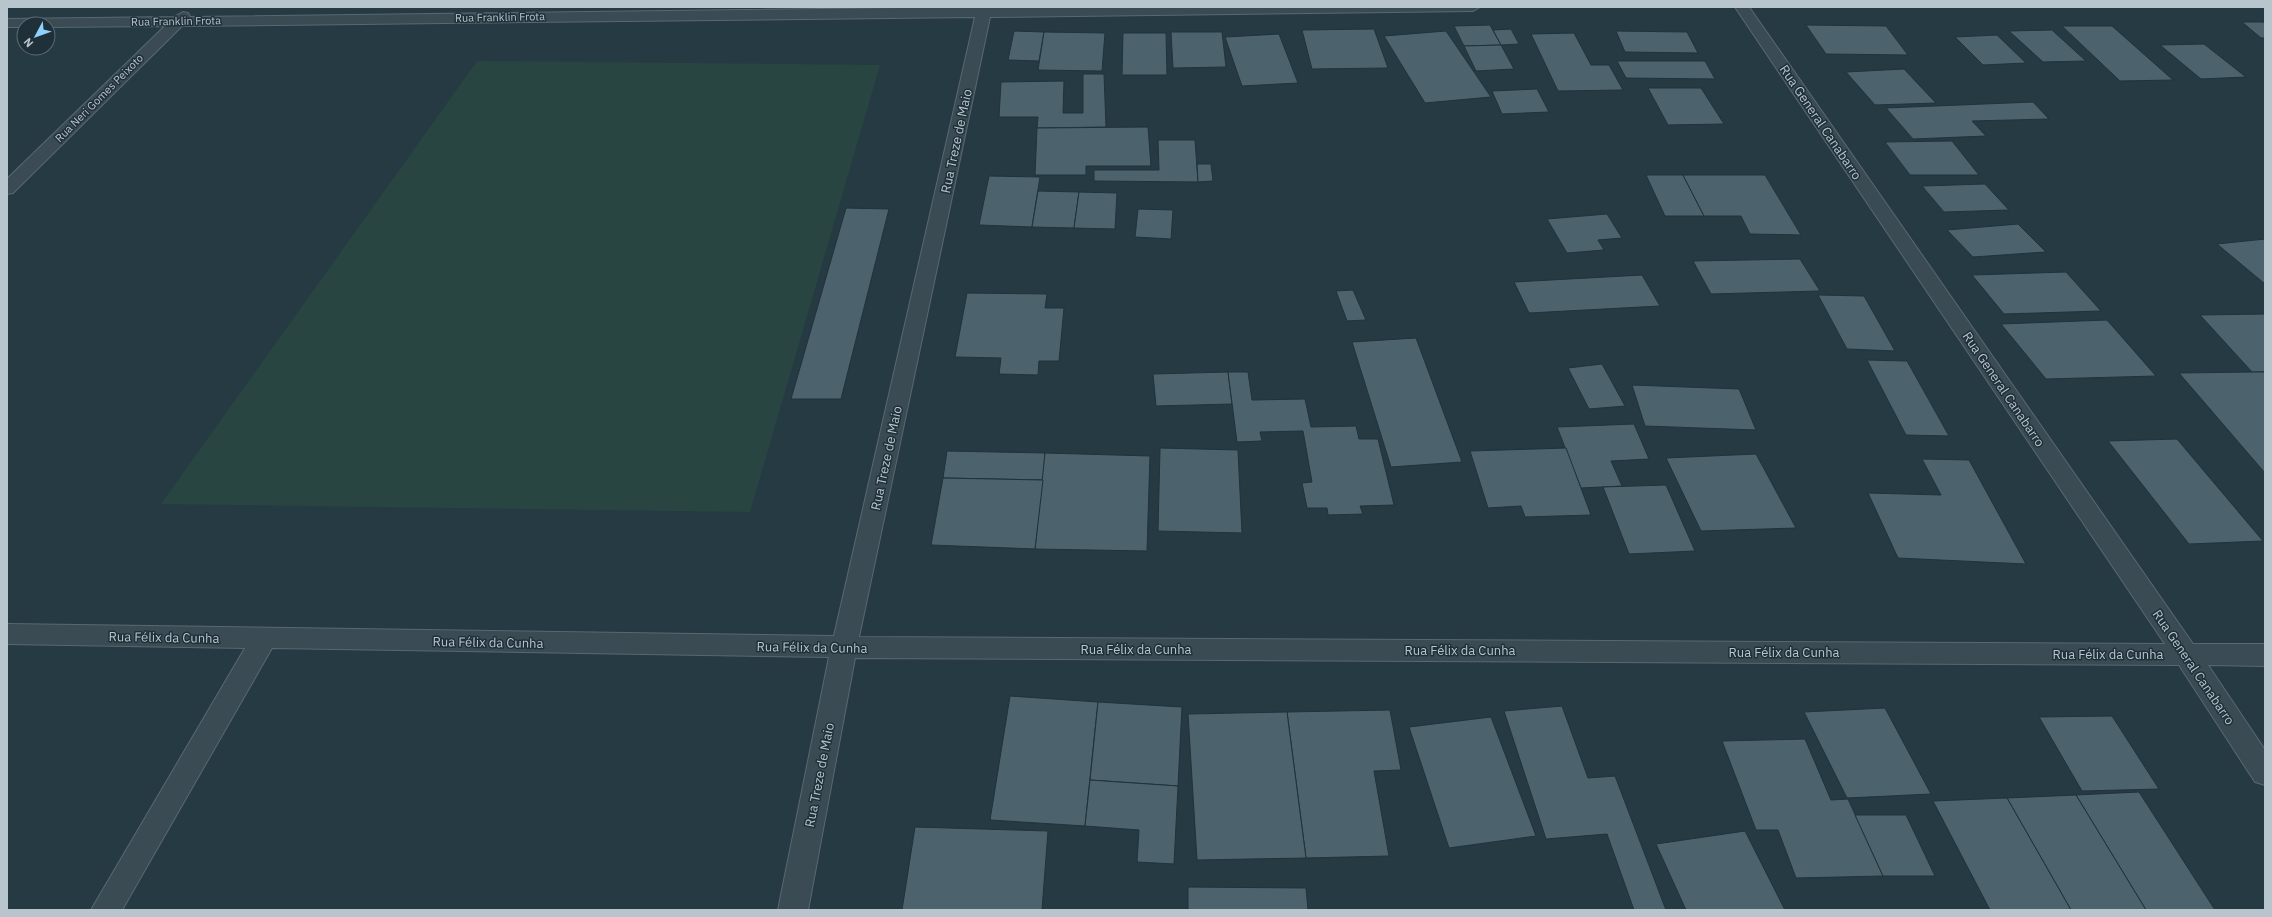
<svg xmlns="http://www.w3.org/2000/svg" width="2272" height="917" viewBox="0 0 2272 917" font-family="'IBM Plex Sans',sans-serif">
  <rect width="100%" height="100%" fill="#263a44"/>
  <!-- green -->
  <path fill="#284542" d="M 477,61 L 880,65 L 750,512 L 161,504 Z"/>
  <!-- building -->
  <g fill="#4c626c" stroke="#21323b">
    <path d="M 2242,22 L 2263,22 L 2265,23 L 2265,38 L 2261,38 Z"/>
    <path d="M 1490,25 L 1501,45 L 1464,46 L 1454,26 Z"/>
    <path d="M 1806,25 L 1886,26 L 1908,55 L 1826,54 Z"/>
    <path d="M 2062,26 L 2112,26 L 2173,80 L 2120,81 Z"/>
    <path d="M 1374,29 L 1388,68 L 1312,69 L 1302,30 Z"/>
    <path d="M 1511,29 L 1519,44 L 1501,45 L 1493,30 Z"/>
    <path d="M 2052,30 L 2086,61 L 2043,62 L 2009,31 Z"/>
    <path d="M 1014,31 L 1044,32 L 1039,61 L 1008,60 Z"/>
    <path d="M 1446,31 L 1491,97 L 1425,103 L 1384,36 Z"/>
    <path d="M 1616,31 L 1687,32 L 1698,53 L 1625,52 Z"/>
    <path d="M 1044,32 L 1105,33 L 1102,71 L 1038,70 Z"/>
    <path d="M 1171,32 L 1222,32 L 1226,67 L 1173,68 Z"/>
    <path d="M 1123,33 L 1166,33 L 1167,75 L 1122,75 Z"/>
    <path d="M 1574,33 L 1591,65 L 1609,65 L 1623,90 L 1558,91 L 1531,34 Z"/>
    <path d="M 1279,34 L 1298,83 L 1242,86 L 1225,37 Z"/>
    <path d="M 1997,35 L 2026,63 L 1983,65 L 1955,37 Z"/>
    <path d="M 2204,44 L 2246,77 L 2201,79 L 2160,45 Z"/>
    <path d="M 1501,45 L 1514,69 L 1476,71 L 1464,46 Z"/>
    <path d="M 1617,61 L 1705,61 L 1715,79 L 1626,78 Z"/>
    <path d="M 1904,69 L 1936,103 L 1875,105 L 1846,72 Z"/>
    <path d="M 1083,74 L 1104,74 L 1106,127 L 1037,128 L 1038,117 L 999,117 L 1001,82 L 1064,81 L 1063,113 L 1083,113 Z"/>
    <path d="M 1648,88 L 1701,88 L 1724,124 L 1668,125 Z"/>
    <path d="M 1537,89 L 1549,112 L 1502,114 L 1492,91 Z"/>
    <path d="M 2033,102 L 2049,119 L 1972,121 L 1986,136 L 1913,139 L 1886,108 Z"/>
    <path d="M 1148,127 L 1151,166 L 1086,166 L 1086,175 L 1035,175 L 1037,128 Z"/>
    <path d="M 1158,140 L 1195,140 L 1198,182 L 1094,181 L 1094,170 L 1159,170 Z"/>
    <path d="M 1952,141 L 1979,175 L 1910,175 L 1885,142 Z"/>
    <path d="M 1197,164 L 1211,164 L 1213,181 L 1198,182 Z"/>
    <path d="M 1646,175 L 1683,175 L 1704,216 L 1665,216 Z"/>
    <path d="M 1683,175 L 1765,175 L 1801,235 L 1750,234 L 1741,216 L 1704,216 Z"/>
    <path d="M 989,176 L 1040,177 L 1032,227 L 979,225 Z"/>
    <path d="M 1985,184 L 2009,210 L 1944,212 L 1922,186 Z"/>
    <path d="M 1038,191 L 1079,192 L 1074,228 L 1032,227 Z"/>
    <path d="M 1079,192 L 1117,193 L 1115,229 L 1074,228 Z"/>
    <path d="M 846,208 L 889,209 L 841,399 L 791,399 Z"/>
    <path d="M 1138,209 L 1173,210 L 1171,239 L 1135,237 Z"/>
    <path d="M 1607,214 L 1622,238 L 1598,240 L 1604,250 L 1567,253 L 1547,219 Z"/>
    <path d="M 2018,224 L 2046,252 L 1973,257 L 1947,230 Z"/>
    <path d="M 2265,239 L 2265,284 L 2217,244 Z"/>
    <path d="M 1800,259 L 1820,291 L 1711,294 L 1693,261 Z"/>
    <path d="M 2066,272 L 2101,311 L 2004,314 L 1972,275 Z"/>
    <path d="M 1642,275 L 1660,306 L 1529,313 L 1514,282 Z"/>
    <path d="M 1353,290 L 1366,320 L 1347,321 L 1336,291 Z"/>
    <path d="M 967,293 L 1047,294 L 1045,308 L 1064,308 L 1059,361 L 1039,361 L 1038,375 L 999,374 L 1001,358 L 955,357 Z"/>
    <path d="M 1818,295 L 1864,296 L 1895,351 L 1847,349 Z"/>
    <path d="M 2265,314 L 2265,372 L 2252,372 L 2200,315 Z"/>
    <path d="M 2107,320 L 2156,376 L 2046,379 L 2001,324 Z"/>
    <path d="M 1416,338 L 1462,462 L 1391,467 L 1352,342 Z"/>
    <path d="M 1867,360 L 1907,361 L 1949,436 L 1906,435 Z"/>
    <path d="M 1602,364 L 1625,406 L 1589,409 L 1568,368 Z"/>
    <path d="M 1228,372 L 1232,404 L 1156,406 L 1153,374 Z"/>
    <path d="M 1228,372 L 1248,372 L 1252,400 L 1305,399 L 1311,427 L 1356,426 L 1359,439 L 1378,439 L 1394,505 L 1360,506 L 1363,514 L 1328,515 L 1327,508 L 1307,508 L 1302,483 L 1312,482 L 1303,431 L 1260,432 L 1262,441 L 1237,442 Z"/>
    <path d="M 2252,372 L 2265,372 L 2265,473 L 2179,373 Z"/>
    <path d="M 1632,385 L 1739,389 L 1756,430 L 1645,426 Z"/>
    <path d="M 1634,424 L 1649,459 L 1611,461 L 1622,486 L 1581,488 L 1557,427 Z"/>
    <path d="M 2177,439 L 2263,541 L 2189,544 L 2108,441 Z"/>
    <path d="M 1160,448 L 1238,450 L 1242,533 L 1158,531 Z"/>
    <path d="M 1566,448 L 1591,515 L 1525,517 L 1521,506 L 1488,508 L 1470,451 Z"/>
    <path d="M 947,451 L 1045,453 L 1043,480 L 943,478 Z"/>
    <path d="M 1045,453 L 1150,456 L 1147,551 L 1035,549 Z"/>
    <path d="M 1756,454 L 1796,528 L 1701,531 L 1666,458 Z"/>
    <path d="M 1922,459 L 1969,460 L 2026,564 L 1898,558 L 1868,493 L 1941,495 Z"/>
    <path d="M 943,478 L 1043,480 L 1035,549 L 931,545 Z"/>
    <path d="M 1666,485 L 1695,551 L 1629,554 L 1603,487 Z"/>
    <path d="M 1010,696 L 1098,702 L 1085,826 L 990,820 Z"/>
    <path d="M 1098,702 L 1182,707 L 1178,786 L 1090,780 Z"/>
    <path d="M 1562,706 L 1588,778 L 1615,776 L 1666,910 L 1634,910 L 1607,834 L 1546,839 L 1504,711 Z"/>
    <path d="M 1885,708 L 1931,794 L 1847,798 L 1804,712 Z"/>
    <path d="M 1390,710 L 1401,770 L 1374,771 L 1389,856 L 1306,858 L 1287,712 Z"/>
    <path d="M 1287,712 L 1306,858 L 1197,860 L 1188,714 Z"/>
    <path d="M 2112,716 L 2159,789 L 2082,791 L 2039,717 Z"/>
    <path d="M 1491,717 L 1536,836 L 1449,848 L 1409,727 Z"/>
    <path d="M 1805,739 L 1831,800 L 1848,799 L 1883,876 L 1796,878 L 1778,830 L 1756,830 L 1722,741 Z"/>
    <path d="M 1090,780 L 1178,786 L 1174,864 L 1137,862 L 1139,830 L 1085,826 Z"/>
    <path d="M 2139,792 L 2215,910 L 2146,910 L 2076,795 Z"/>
    <path d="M 2076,795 L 2146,910 L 2071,910 L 2007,798 Z"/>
    <path d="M 2007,798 L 2071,910 L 1990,910 L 1933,801 Z"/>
    <path d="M 1855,815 L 1906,815 L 1935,876 L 1883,876 Z"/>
    <path d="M 915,827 L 1048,831 L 1042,910 L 902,910 Z"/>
    <path d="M 1745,831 L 1785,910 L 1686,910 L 1656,844 Z"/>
    <path d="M 1188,887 L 1306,888 L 1308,910 L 1188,910 Z"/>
  </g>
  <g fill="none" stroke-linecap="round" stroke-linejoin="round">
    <defs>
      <path id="street" d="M 978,7 L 1480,7 L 1473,11 L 990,17 L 859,637 L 2165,644 L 1735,7 L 1749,7 L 2193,644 L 2265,644 L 2265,666 L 2208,665 L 2265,750 L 2265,785 L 2255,782 L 2179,665 L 855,658 L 808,910 L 778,910 L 829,657 L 272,648 L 122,910 L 91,910 L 245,648 L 7,644 L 7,624 L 834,636 L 975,17 L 182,26 L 13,193 L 7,194 L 7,179 L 165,26 L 48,27 L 48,24 L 24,24 L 24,27 L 7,27 L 7,19 L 174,17 L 183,12 L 188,13 L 190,17 Z"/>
    </defs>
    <!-- street casing -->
    <use href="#street" stroke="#596871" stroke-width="2"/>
    <!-- street -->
    <use href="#street" fill="#3b4b54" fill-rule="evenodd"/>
  </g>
  <g text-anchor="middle" stroke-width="3" stroke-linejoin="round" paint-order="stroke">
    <!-- far-street labels -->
    <g font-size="11" fill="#b8c5cd" stroke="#1f3039">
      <text transform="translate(500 17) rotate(-1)" y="4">Rua Franklin Frota</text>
      <text transform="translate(176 21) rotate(-1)" y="4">Rua Franklin Frota</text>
      <text transform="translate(99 98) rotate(-45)" y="4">Rua Neri Gomes Peixoto</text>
    </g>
    <!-- street labels -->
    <g font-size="13" fill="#b8c5cd" stroke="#1f3039">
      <text transform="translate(1821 122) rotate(56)" y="5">Rua General Canabarro</text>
      <text transform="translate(956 141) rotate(-78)" y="5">Rua Treze de Maio</text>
      <text transform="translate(2004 389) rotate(56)" y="5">Rua General Canabarro</text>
      <text transform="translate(886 458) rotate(-78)" y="5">Rua Treze de Maio</text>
      <text transform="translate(164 637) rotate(1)" y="5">Rua Félix da Cunha</text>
      <text transform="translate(488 642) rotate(1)" y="5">Rua Félix da Cunha</text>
      <text transform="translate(812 647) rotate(1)" y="5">Rua Félix da Cunha</text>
      <text x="1136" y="654">Rua Félix da Cunha</text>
      <text x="1460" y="655">Rua Félix da Cunha</text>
      <text x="1784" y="657">Rua Félix da Cunha</text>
      <text x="2108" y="659">Rua Félix da Cunha</text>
      <text transform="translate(2194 667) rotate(56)" y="5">Rua General Canabarro</text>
      <text transform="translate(819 775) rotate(-79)" y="5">Rua Treze de Maio</text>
    </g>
  </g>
  <!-- border -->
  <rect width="2272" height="917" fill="none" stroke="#b8c5cd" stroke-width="16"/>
  <!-- north arrow -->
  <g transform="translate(36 36) rotate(229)"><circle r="19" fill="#1f3039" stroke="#5c6c74"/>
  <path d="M0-3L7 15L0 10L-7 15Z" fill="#8fd1fc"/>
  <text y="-6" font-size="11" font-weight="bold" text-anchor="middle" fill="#b8c5cd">N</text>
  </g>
</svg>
